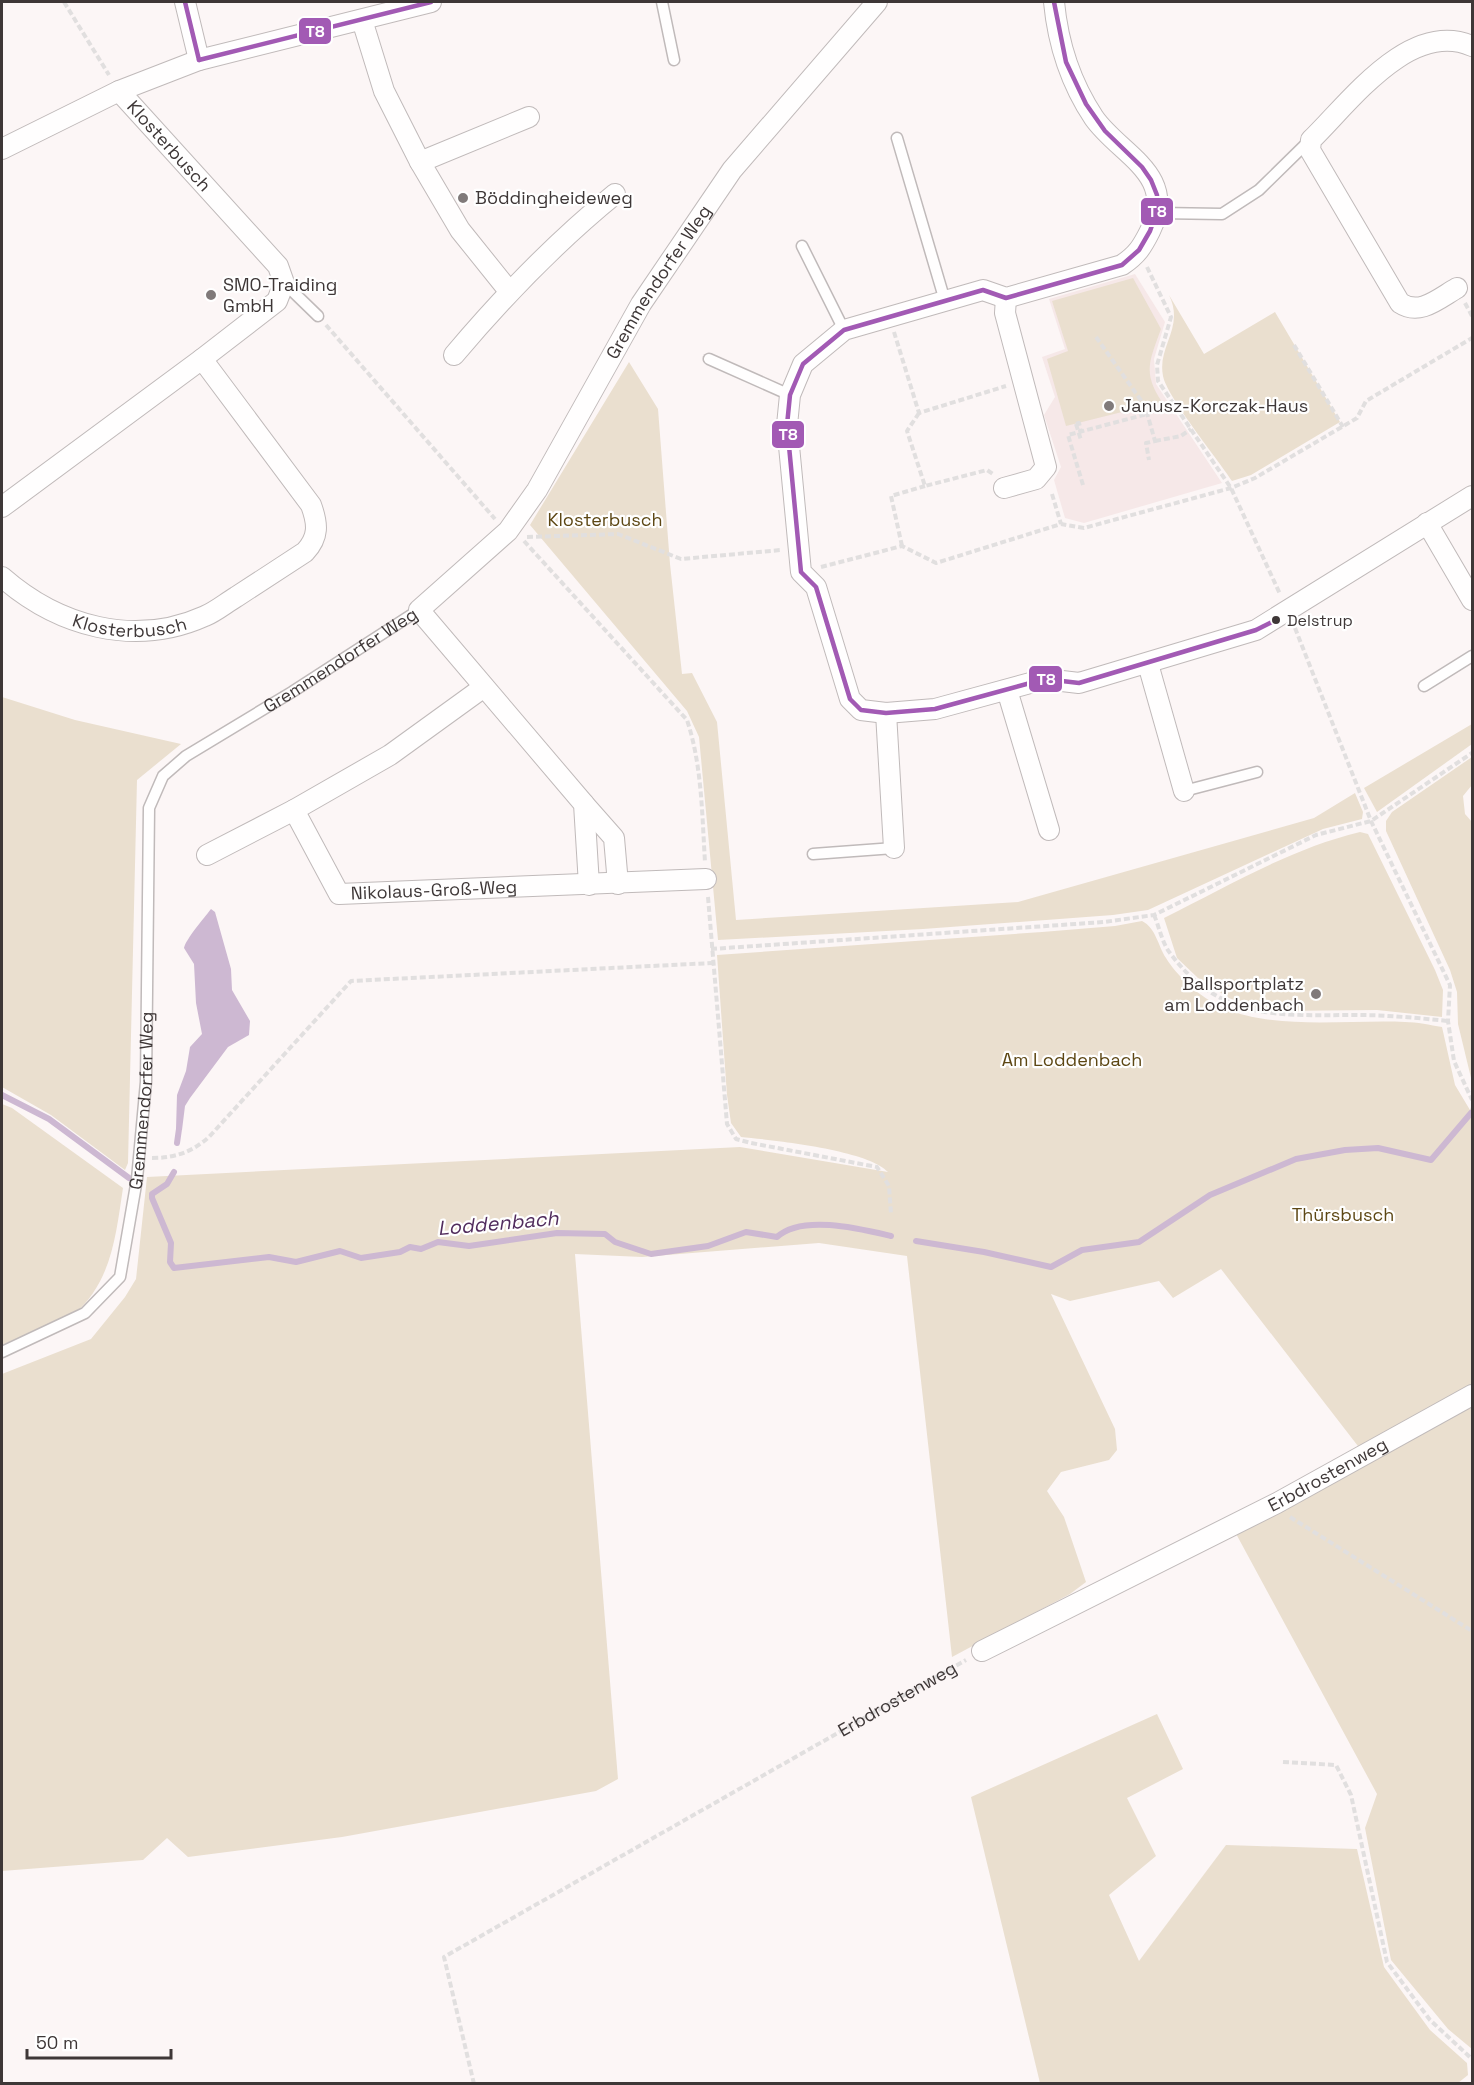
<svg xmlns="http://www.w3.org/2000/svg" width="1474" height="2085" viewBox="0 0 1474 2085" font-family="'Space Grotesk',sans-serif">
  <rect width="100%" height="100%" fill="#fcf6f6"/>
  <!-- built -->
  <path fill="#f6e8e8" d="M 1135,274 L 1165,322 L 1154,359 L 1156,384 L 1222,483 L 1084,523 L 1065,518 L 1054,480 L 1061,467 L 1044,415 L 1055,397 L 1042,357 L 1065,349 L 1049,299 Z"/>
  <!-- green -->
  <g fill="#eadfcf">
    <path d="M 1133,278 L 1161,329 C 1150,360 1142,372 1162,402 L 1066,426 L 1047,359 L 1068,351 L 1052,301 Z"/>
    <path d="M 1169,295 L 1204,354 L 1275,312 L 1340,422 L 1251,475 L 1232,481 C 1217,458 1167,397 1163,376 C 1157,346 1185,328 1169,295 Z"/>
    <path d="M 629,362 L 658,409 L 670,564 L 682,674 L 692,673 L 717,722 L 736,920 L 1018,902 L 1314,818 L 1355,793 L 1363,812 L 1362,819 L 1323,829 L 1148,910 L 1113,915 L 923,929 L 718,940 L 699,737 L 687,711 L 530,525 Z"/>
    <path d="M 2,697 L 75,720 L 181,744 L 137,780 L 128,1163 L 125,1170 L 51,1115 L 2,1087 Z"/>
    <path d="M 1472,724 L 1472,744 L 1377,812 L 1364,788 Z"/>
    <path d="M 1472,757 L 1472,785 L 1463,796 L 1465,814 L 1472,822 L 1472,1082 L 1458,1024 L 1457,992 L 1450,970 L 1386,831 L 1386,821 L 1392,812 Z"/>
    <path d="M 1360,832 L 1368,834 L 1435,970 L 1443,990 L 1442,1017 L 1377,1010 L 1276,1011 L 1250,1007 L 1229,998 L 1198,978 L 1177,958 L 1164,918 C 1228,886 1290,849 1360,832 Z"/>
    <path d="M 1142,921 C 1156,928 1158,946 1166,958 C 1177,976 1198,995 1216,1004 C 1267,1032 1348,1019 1405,1022 C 1417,1022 1430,1025 1442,1027 L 1455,1085 L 1470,1110 L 1472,1104 L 1472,2049 L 1448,2029 L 1391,1960 L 1365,1828 L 1377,1794 L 1234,1530 L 1361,1450 L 1221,1269 L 1173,1298 L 1159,1281 L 1070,1301 L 1051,1294 L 1115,1429 L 1117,1450 L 1109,1460 L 1061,1472 L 1047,1491 L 1064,1517 L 1086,1582 L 1070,1594 L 952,1657 L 907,1256 L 819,1243 L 642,1257 L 575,1254 L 618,1779 L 596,1791 L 342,1837 L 188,1857 L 167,1838 L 143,1860 L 2,1871 L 2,1374 L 91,1339 L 125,1297 L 136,1279 L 147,1177 L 740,1147 L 888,1172 C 869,1150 773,1140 741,1137 L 731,1123 L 727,1095 L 717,955 L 1042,932 L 1115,926 Z"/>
    <path d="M 2,1104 L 12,1108 L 123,1188 C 116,1234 112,1282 74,1314 C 60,1325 19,1337 2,1345 Z"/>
    <path d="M 1157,1714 L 1183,1769 L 1127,1798 L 1156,1856 L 1109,1895 L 1139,1961 L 1226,1845 L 1357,1849 L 1384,1967 L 1430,2030 L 1467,2063 L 1468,2075 L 1458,2083 L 1040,2083 L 971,1797 Z"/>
  </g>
  <!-- water -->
  <path fill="#cdb8d2" d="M 211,909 L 215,912 L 231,969 L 232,990 L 250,1021 L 249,1035 L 228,1047 L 190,1098 L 185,1106 L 182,1130 L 176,1129 L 177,1095 L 186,1071 L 190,1047 L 202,1034 L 196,1003 L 194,964 L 184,948 C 186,939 204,918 211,909 Z"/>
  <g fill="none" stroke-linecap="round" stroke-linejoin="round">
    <!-- stream -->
    <g stroke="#cdb8d2" stroke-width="6">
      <path d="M 2,1095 L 49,1119 L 129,1178"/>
      <path d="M 177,1143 L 179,1129"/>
      <path d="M 174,1172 L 167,1184 L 152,1194 L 152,1198 L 171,1243 L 170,1262 L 174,1268 L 269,1257 L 296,1262 L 340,1251 L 361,1258 L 400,1252 L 410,1247 L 421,1249 L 438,1242 L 469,1246 L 557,1233 L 605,1234 L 615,1242 L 651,1254 L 708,1246 L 746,1232 L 777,1237 C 802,1214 861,1229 891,1236"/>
      <path d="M 916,1241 L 984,1252 L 1051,1267 L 1082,1250 L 1139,1242 L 1210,1195 L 1296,1159 L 1345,1150 L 1378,1148 L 1431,1160 L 1471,1113"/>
    </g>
    <defs>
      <g id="service">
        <path d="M 662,2 L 674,60"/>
        <path d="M 897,138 L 945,301"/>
        <path d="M 1159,213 L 1222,214 L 1259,190 L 1310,140"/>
        <path d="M 802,246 L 844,330"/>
        <path d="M 284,283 L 318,316"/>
        <path d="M 709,359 L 790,395"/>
        <path d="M 1424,686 L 1472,656"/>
        <path d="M 1184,791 L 1257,772"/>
        <path d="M 813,854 L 894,848"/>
        <path id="s2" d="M 2,1352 L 85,1313 L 120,1277 L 137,1179 L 146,1082 L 149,808 L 163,776 L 186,756 L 292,692 L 419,610"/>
      </g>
      <g id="minor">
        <path d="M 185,2 L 199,60"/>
        <path d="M 1054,2 C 1058,44 1070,82 1094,118 C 1120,155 1178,174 1150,231 C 1142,247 1137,255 1122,265 L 1006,298 L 983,290 L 844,330 L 803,364 L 790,395 L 787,425 L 801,572 L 816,587 L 850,699 L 861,710 L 886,713 L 935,709 L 1045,679 L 1079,683 L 1256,630 L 1472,496"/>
        <path d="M 362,20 L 384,91 L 420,162 L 460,230 L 509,291"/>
        <path d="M 2,149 L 119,91 L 199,60 L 431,2"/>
        <path d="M 420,162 L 529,117"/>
        <path d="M 1457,288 C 1438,299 1420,316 1400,303 L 1310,150 L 1311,140 C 1350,102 1410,19 1472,46"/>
        <path d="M 454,355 C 503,297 556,242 615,194"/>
        <path d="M 1004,488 L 1036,479 L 1046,467 L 1005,313 L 1006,298"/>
        <path d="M 2,507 L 202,359 L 277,301 L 284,283 L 278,266 L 119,91"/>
        <path d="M 1427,523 L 1472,600"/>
        <path id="s3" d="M 2,577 C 58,626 134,648 205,616 C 215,612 226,603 236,597 C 259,582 282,567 305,552 C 319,537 318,524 311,505 L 202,359"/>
        <path d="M 1148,664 L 1184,791"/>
        <path id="s4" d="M 484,687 L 390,755 L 294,810 L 339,894 L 706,879"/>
        <path d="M 1007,690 L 1049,830"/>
        <path d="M 886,713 L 894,848"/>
        <path d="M 584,804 L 614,838 L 618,884"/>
        <path d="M 207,855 L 294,810"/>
        <path id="s5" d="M 589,885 L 584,804 L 419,610 L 508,531 L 537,490 L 641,304 L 732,170 L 877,2"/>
        <path id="s6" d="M 982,1651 L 1277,1503 L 1472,1395"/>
      </g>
    </defs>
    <!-- service casing -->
    <use href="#service" stroke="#c0baba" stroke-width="13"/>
    <!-- minor casing -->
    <use href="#minor" stroke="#c0baba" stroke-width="22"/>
    <!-- path -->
    <g stroke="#e1dfdf" stroke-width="4" stroke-dasharray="6 3" stroke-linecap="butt">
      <path d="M 64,2 L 109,75"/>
      <path d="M 1147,267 L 1171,317 L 1157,365 L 1158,381 L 1231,488 L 1280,594"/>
      <path d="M 1465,303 L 1472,316"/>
      <path d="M 326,325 L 495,519"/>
      <path d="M 894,332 L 919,413 L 1006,386"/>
      <path d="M 1096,337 L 1145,406 L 1155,441 L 1146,443 L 1149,460"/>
      <path d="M 1294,345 L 1343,427"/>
      <path d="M 919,413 L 907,431 L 925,486 L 987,470 L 993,474"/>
      <path d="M 1076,424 L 1079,423 L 1081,432"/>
      <path d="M 1155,441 L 1181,436 L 1191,429"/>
      <path d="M 1083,485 L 1068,435 L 1147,414"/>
      <path d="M 1052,494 L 1061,524"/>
      <path d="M 527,537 L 618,534 L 681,559 L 781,550"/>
      <path d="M 524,541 L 687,720 C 702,765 702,815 705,862"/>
      <path d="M 902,546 L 891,496 L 925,486"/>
      <path d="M 821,567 L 902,546 L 936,563 L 1061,524 L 1084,528 L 1231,488 L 1255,478 L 1357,418 L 1366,401 L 1472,338"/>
      <path d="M 1295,628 L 1371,821 L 1450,985 L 1448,1021 L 1454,1061 L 1472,1100"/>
      <path d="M 708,897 L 727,1124 L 736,1139 L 751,1143 L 877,1167 L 889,1186 L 891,1214"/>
      <path d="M 1154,915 C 1159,926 1162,943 1170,953 C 1221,1022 1280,1015 1356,1015 C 1387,1015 1418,1018 1448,1021"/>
      <path d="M 711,949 L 1104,922 L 1154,915 L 1316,835 L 1371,821 L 1472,753"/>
      <path d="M 152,1158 C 175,1158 192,1152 209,1137 L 351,981 L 712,963"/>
      <path d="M 1290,1517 L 1472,1631"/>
      <path d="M 1283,1762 L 1336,1765 L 1351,1795 L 1387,1962 L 1430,2020 L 1472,2059"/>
      <path id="s1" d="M 474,2084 L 444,1957 L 966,1660"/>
    </g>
    <!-- service -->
    <use href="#service" stroke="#fffefe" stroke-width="10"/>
    <!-- minor -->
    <use href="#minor" stroke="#fffefe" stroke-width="20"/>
    <!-- path-bridge -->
    <path stroke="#e1dfdf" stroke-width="4" stroke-dasharray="6 3" stroke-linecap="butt" d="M 1076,424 L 1081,440"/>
    <defs>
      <g id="bus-1">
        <path d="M 185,2 L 199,60"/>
        <path d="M 1054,2 L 1066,62 L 1086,104 L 1105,131 L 1142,167 L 1151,180 L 1157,195 L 1157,211 L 1150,231 L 1139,250 L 1122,265 L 1006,298 L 983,290 L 844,330 L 803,364 L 790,395 L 787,425 L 801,572 L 816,587 L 850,699 L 861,710 L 886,713 L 935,709 L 1045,679 L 1079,683 L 1256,630 L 1276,620"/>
        <path d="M 199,60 L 431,2"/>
      </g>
    </defs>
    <!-- bus-1 casing -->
    <use href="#bus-1" stroke="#fff" stroke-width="9"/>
    <!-- bus-1 -->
    <use href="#bus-1" stroke="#a25ab4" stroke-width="4.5"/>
  </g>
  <!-- markers -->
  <g fill="#807a7a" stroke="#fff" stroke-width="2">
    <circle cx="463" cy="198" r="6"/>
    <circle cx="211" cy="295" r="6"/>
    <circle cx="1109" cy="406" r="6"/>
    <circle cx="1316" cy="994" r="6"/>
  </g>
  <circle fill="#3e3737" stroke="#fff" stroke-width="2" cx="1276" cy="620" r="5"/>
  <g text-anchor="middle" stroke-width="4.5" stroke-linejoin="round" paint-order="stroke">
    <!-- bus labels -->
    <g font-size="16" fill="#3e3737" stroke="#fff" text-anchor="start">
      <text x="1287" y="626">Delstrup</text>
    </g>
    <!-- street labels -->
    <g font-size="18" fill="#3e3737" stroke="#fff">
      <text transform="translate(169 146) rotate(48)" y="6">Klosterbusch</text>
      <text dy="6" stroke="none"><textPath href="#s5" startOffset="746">Gremmendorfer Weg</textPath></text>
      <text dy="6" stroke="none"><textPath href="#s3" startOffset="141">Klosterbusch</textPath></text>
      <text dy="6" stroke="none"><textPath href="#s2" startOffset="860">Gremmendorfer Weg</textPath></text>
      <text dy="6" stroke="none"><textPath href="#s4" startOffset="417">Nikolaus-Groß-Weg</textPath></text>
      <text dy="6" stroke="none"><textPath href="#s2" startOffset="320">Gremmendorfer Weg</textPath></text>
      <text dy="6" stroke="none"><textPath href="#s6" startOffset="388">Erbdrostenweg</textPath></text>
      <text dy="6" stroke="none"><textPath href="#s1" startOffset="652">Erbdrostenweg</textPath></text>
    </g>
    <!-- poi labels -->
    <g font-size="18" fill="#3e3737" stroke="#fff" text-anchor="start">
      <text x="475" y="204">Böddingheideweg</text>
      <text x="223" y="291">SMO-Traiding<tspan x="223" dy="21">GmbH</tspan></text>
      <text x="1121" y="412">Janusz-Korczak-Haus</text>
      <text x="1304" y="990" text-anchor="end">Ballsportplatz<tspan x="1304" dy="21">am Loddenbach</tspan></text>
    </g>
    <!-- park labels -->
    <g font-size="18" fill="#5d4714" stroke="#fff">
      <text x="605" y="526">Klosterbusch</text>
      <text x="1072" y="1066">Am Loddenbach</text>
      <text x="1343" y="1221">Thürsbusch</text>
    </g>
    <!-- water labels -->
    <g font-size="20" font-style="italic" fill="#512c5d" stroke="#fff">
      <text transform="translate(498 1223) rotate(-5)" y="7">Loddenbach</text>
    </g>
  </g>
  <g stroke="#fff" stroke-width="2">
    <rect x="298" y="17" width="34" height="28" rx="6" fill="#a25ab4"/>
    <rect x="1140" y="197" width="34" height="29" rx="6" fill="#a25ab4"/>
    <rect x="771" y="420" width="34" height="29" rx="6" fill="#a25ab4"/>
    <rect x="1028" y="665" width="35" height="28" rx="6" fill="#a25ab4"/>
  </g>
  <g font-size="16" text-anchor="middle" font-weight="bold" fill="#fff">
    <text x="315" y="37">T8</text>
    <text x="1157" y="217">T8</text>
    <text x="788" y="440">T8</text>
    <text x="1046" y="685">T8</text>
  </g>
  <!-- border -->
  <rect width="1474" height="2085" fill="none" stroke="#3e3737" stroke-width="6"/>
  <!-- scale -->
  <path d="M27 2049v9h144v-9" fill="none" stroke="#3e3737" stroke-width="3"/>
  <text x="36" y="2049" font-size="18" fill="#3e3737" stroke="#ffffff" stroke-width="4.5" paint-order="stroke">50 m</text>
</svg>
